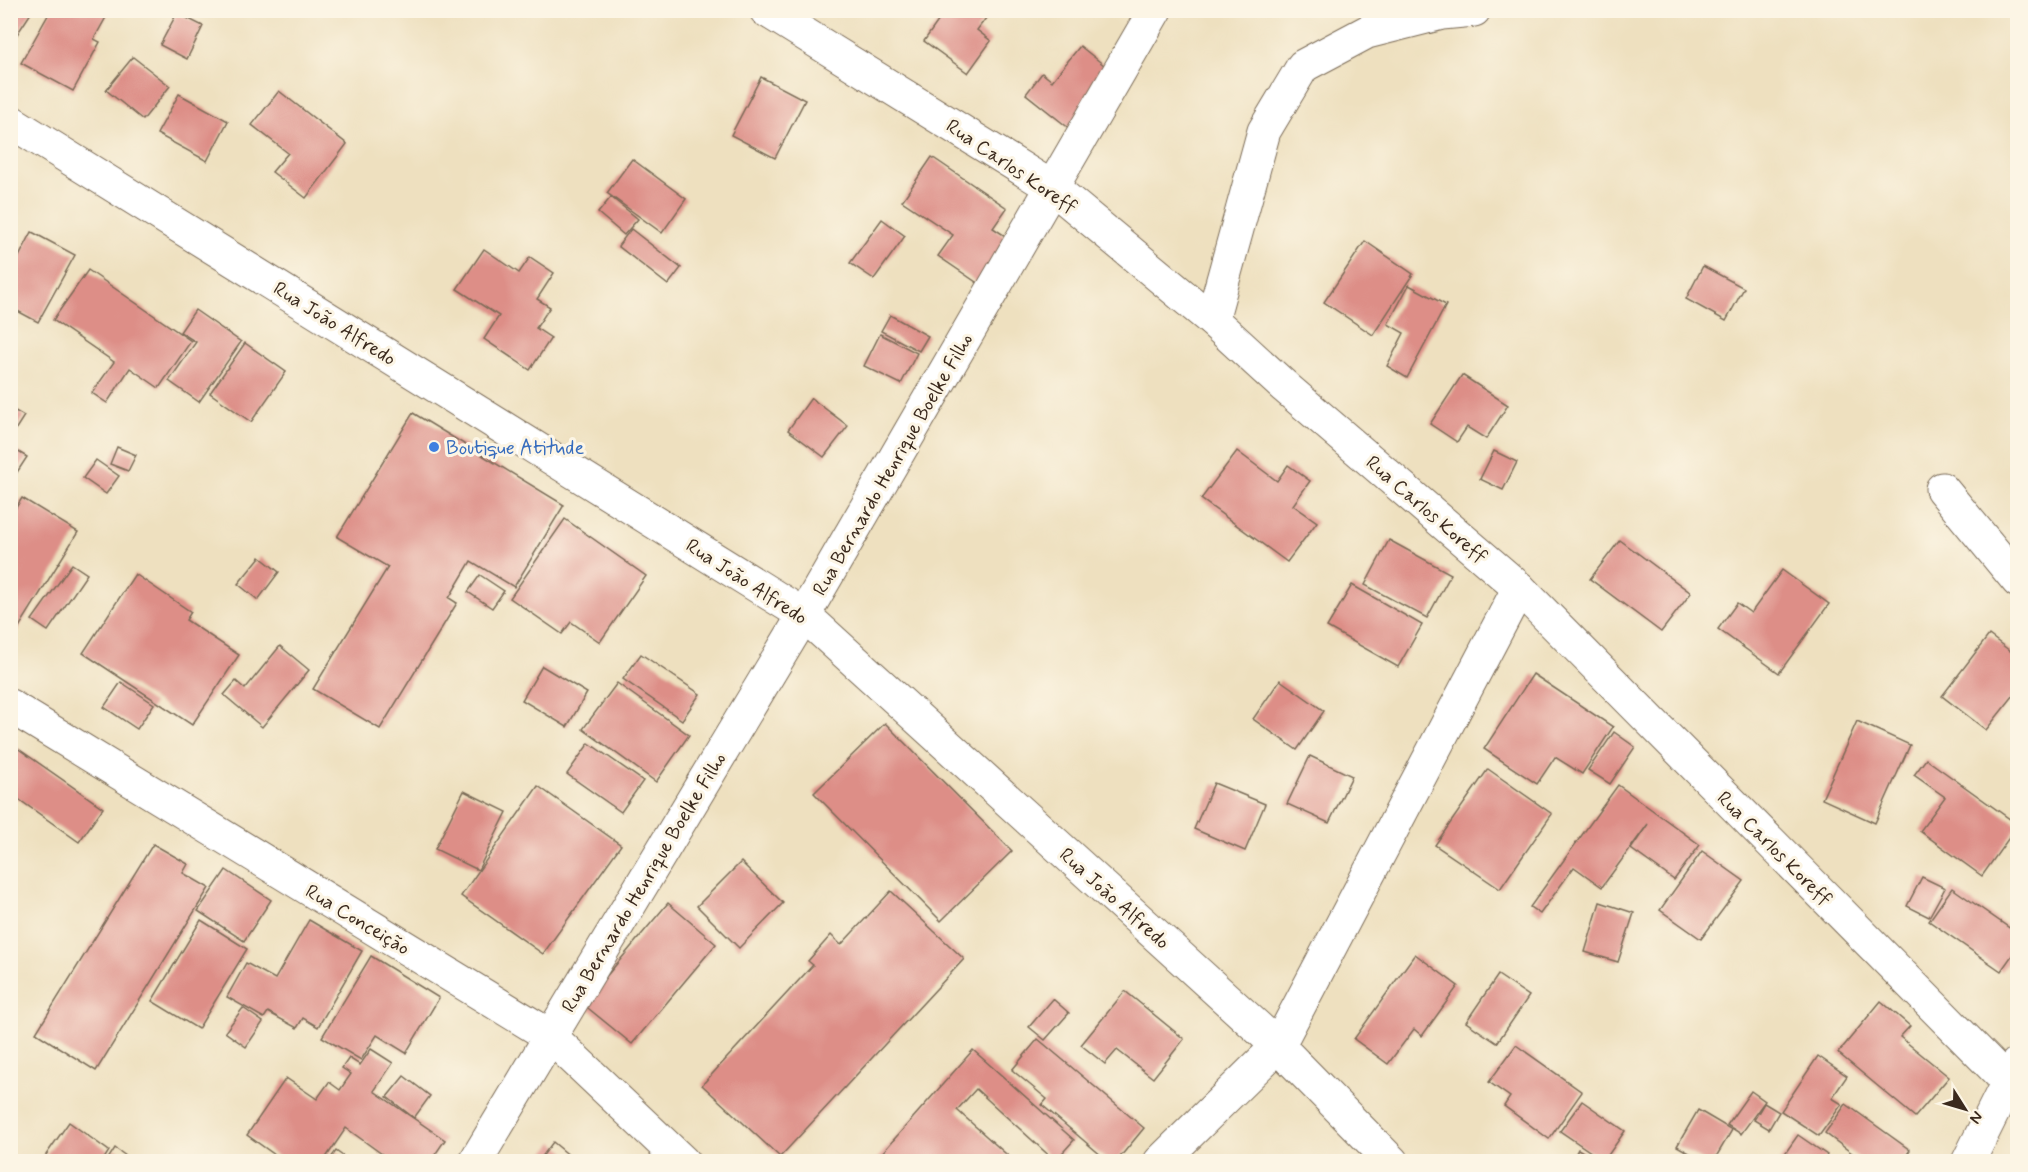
<svg xmlns="http://www.w3.org/2000/svg" width="2028" height="1172" viewBox="0 0 2028 1172" font-family="Mynerve,sans-serif">
  <rect width="100%" height="100%" fill="#fcf5e5"/>
  <filter id="ink" filterUnits="userSpaceOnUse"><feTurbulence type="fractalNoise" baseFrequency=".0167" numOctaves="2"/><feDisplacementMap in="SourceGraphic" scale="12" xChannelSelector="R" yChannelSelector="G"/><feConvolveMatrix kernelMatrix="1 2 1 2 8 2 1 2 1" color-interpolation-filters="sRGB"/></filter>
  <filter id="wash" filterUnits="userSpaceOnUse"><feTurbulence type="fractalNoise" baseFrequency=".008" numOctaves="4" result="noise"/><feDisplacementMap in="SourceGraphic" scale="24" xChannelSelector="R" yChannelSelector="G"/><feGaussianBlur stdDeviation="1.35" result="paint"/><feColorMatrix in="noise" values="0 0 0 0 0 0 0 0 0 0 0 0 0 0 0 0 0 1.4 0 .05"/><feComposite in="paint" operator="in"/></filter>
  <g filter="url(#wash)">
    <rect width="100%" height="100%" fill="#eee0bf"/>
    <g id="blocks">
      <!-- building -->
      <g fill="#dd8e87">
        <path d="M 10,10 L 33,10 L 10,45 Z"/>
        <path d="M 51,10 L 110,10 L 94,39 L 100,42 L 73,91 L 21,63 Z"/>
        <path d="M 946,10 L 985,10 L 989,14 L 977,30 L 991,41 L 968,73 L 924,41 Z"/>
        <path d="M 177,13 L 203,26 L 187,59 L 160,45 Z"/>
        <path d="M 1080,46 L 1114,73 L 1070,129 L 1026,94 L 1042,73 L 1052,81 Z"/>
        <path d="M 133,57 L 170,86 L 143,120 L 106,90 Z"/>
        <path d="M 761,77 L 805,100 L 775,158 L 731,135 Z"/>
        <path d="M 279,91 L 347,144 L 306,198 L 272,172 L 288,153 L 252,125 Z"/>
        <path d="M 179,94 L 228,121 L 207,161 L 157,134 Z"/>
        <path d="M 932,157 L 1007,208 L 993,228 L 1013,241 L 982,286 L 938,256 L 953,235 L 902,201 Z"/>
        <path d="M 632,159 L 686,199 L 662,233 L 607,193 Z"/>
        <path d="M 611,197 L 638,219 L 624,235 L 598,213 Z"/>
        <path d="M 882,219 L 905,236 L 874,279 L 850,263 Z"/>
        <path d="M 631,229 L 681,268 L 668,285 L 618,246 Z"/>
        <path d="M 32,232 L 75,255 L 38,322 L 10,307 L 10,266 L 13,268 Z"/>
        <path d="M 1365,241 L 1413,274 L 1373,335 L 1324,302 Z"/>
        <path d="M 484,249 L 519,273 L 530,257 L 554,273 L 537,299 L 550,307 L 536,328 L 551,338 L 530,370 L 484,339 L 499,316 L 457,289 Z"/>
        <path d="M 1703,266 L 1744,288 L 1726,321 L 1686,299 Z"/>
        <path d="M 88,270 L 191,341 L 159,388 L 130,368 L 107,403 L 92,393 L 114,362 L 53,320 Z"/>
        <path d="M 1409,285 L 1446,305 L 1407,378 L 1387,366 L 1404,333 L 1388,324 Z"/>
        <path d="M 195,310 L 241,342 L 199,402 L 169,381 L 196,342 L 180,332 Z"/>
        <path d="M 890,315 L 928,336 L 919,351 L 881,331 Z"/>
        <path d="M 880,334 L 917,353 L 901,384 L 864,366 Z"/>
        <path d="M 245,343 L 286,372 L 251,422 L 210,393 Z"/>
        <path d="M 1462,375 L 1508,405 L 1486,439 L 1467,427 L 1457,442 L 1430,424 Z"/>
        <path d="M 811,398 L 848,426 L 824,457 L 788,430 Z"/>
        <path d="M 10,408 L 24,416 L 10,438 Z"/>
        <path d="M 413,413 L 564,505 L 514,587 L 471,561 L 449,598 L 457,603 L 380,729 L 313,689 L 388,567 L 337,537 Z"/>
        <path d="M 10,447 L 27,457 L 10,483 Z"/>
        <path d="M 117,447 L 136,455 L 128,471 L 110,464 Z"/>
        <path d="M 1237,451 L 1277,481 L 1288,465 L 1310,481 L 1293,505 L 1317,522 L 1287,562 L 1201,499 Z"/>
        <path d="M 1494,451 L 1517,462 L 1503,490 L 1480,479 Z"/>
        <path d="M 96,460 L 119,476 L 106,494 L 83,478 Z"/>
        <path d="M 22,498 L 78,532 L 13,637 L 10,635 L 10,517 Z"/>
        <path d="M 565,519 L 646,576 L 600,642 L 571,622 L 562,634 L 510,598 Z"/>
        <path d="M 1389,540 L 1451,574 L 1427,618 L 1365,585 Z"/>
        <path d="M 1620,540 L 1691,593 L 1661,632 L 1590,579 Z"/>
        <path d="M 260,557 L 279,572 L 258,600 L 238,584 Z"/>
        <path d="M 72,564 L 87,574 L 48,631 L 32,620 Z"/>
        <path d="M 1782,570 L 1829,604 L 1779,673 L 1718,629 L 1737,603 L 1751,613 Z"/>
        <path d="M 135,574 L 191,612 L 186,620 L 239,655 L 192,725 L 83,653 Z"/>
        <path d="M 480,575 L 504,591 L 492,608 L 468,592 Z"/>
        <path d="M 1352,585 L 1422,625 L 1398,667 L 1327,627 Z"/>
        <path d="M 1989,635 L 2018,657 L 2018,690 L 1986,730 L 1942,696 Z"/>
        <path d="M 280,646 L 309,670 L 262,727 L 224,695 L 236,681 L 245,689 Z"/>
        <path d="M 641,654 L 700,694 L 682,720 L 623,679 Z"/>
        <path d="M 542,666 L 587,693 L 567,727 L 522,700 Z"/>
        <path d="M 1533,674 L 1613,727 L 1582,774 L 1555,757 L 1537,784 L 1484,749 Z"/>
        <path d="M 1280,680 L 1324,711 L 1297,750 L 1253,719 Z"/>
        <path d="M 121,682 L 154,704 L 137,729 L 104,707 Z"/>
        <path d="M 617,683 L 689,735 L 656,782 L 583,729 Z"/>
        <path d="M 1857,721 L 1910,745 L 1875,823 L 1822,799 Z"/>
        <path d="M 885,723 L 1012,851 L 941,921 L 814,793 Z"/>
        <path d="M 1614,732 L 1635,747 L 1610,784 L 1588,770 Z"/>
        <path d="M 10,743 L 103,808 L 79,842 L 10,793 Z"/>
        <path d="M 589,743 L 643,781 L 621,812 L 567,774 Z"/>
        <path d="M 1310,756 L 1352,776 L 1329,823 L 1287,804 Z"/>
        <path d="M 1926,759 L 2018,825 L 1982,876 L 1920,831 L 1945,797 L 1914,775 Z"/>
        <path d="M 1488,769 L 1552,814 L 1500,889 L 1435,845 Z"/>
        <path d="M 1214,783 L 1265,804 L 1245,851 L 1194,829 Z"/>
        <path d="M 1618,785 L 1700,845 L 1674,880 L 1631,849 L 1648,824 L 1602,887 L 1574,867 L 1540,914 L 1530,907 Z"/>
        <path d="M 538,786 L 621,845 L 543,954 L 461,896 Z"/>
        <path d="M 464,791 L 507,812 L 478,870 L 435,849 Z"/>
        <path d="M 153,844 L 188,864 L 183,873 L 209,888 L 96,1071 L 36,1033 Z"/>
        <path d="M 1702,851 L 1744,881 L 1701,939 L 1660,910 Z"/>
        <path d="M 741,862 L 783,903 L 739,948 L 697,906 Z"/>
        <path d="M 226,870 L 271,900 L 244,941 L 198,911 Z"/>
        <path d="M 1922,877 L 1945,888 L 1929,917 L 1907,906 Z"/>
        <path d="M 1952,888 L 2018,934 L 2018,947 L 2001,971 L 1929,921 Z"/>
        <path d="M 891,891 L 964,959 L 780,1157 L 702,1085 L 813,965 L 808,961 L 831,935 L 841,945 Z"/>
        <path d="M 1600,902 L 1634,913 L 1618,962 L 1585,952 Z"/>
        <path d="M 668,903 L 716,944 L 632,1044 L 583,1004 Z"/>
        <path d="M 201,920 L 247,949 L 198,1029 L 152,1001 Z"/>
        <path d="M 309,920 L 362,951 L 318,1027 L 303,1018 L 297,1028 L 268,1012 L 264,1018 L 227,997 L 246,963 L 275,979 Z"/>
        <path d="M 1415,954 L 1458,986 L 1422,1036 L 1414,1029 L 1388,1064 L 1354,1039 Z"/>
        <path d="M 371,956 L 439,998 L 406,1053 L 377,1035 L 361,1060 L 322,1037 Z"/>
        <path d="M 1498,975 L 1529,996 L 1497,1043 L 1466,1022 Z"/>
        <path d="M 1125,991 L 1184,1039 L 1153,1078 L 1117,1050 L 1105,1064 L 1081,1045 Z"/>
        <path d="M 1053,999 L 1069,1013 L 1045,1040 L 1029,1027 Z"/>
        <path d="M 1881,1001 L 1910,1026 L 1900,1037 L 1949,1077 L 1915,1117 L 1838,1053 Z"/>
        <path d="M 243,1008 L 263,1022 L 246,1047 L 225,1032 Z"/>
        <path d="M 1038,1039 L 1144,1128 L 1116,1162 L 1109,1162 L 1042,1105 L 1047,1099 L 1012,1070 Z"/>
        <path d="M 1516,1045 L 1582,1092 L 1549,1139 L 1504,1106 L 1510,1097 L 1489,1082 Z"/>
        <path d="M 371,1049 L 393,1063 L 374,1091 L 445,1140 L 430,1162 L 393,1162 L 346,1128 L 323,1162 L 285,1162 L 247,1135 L 286,1078 L 317,1099 L 329,1082 L 340,1090 L 351,1074 L 342,1068 L 349,1058 L 360,1065 Z"/>
        <path d="M 973,1050 L 1074,1140 L 1055,1161 L 976,1089 L 957,1110 L 1015,1162 L 874,1162 Z"/>
        <path d="M 1818,1056 L 1847,1076 L 1832,1098 L 1842,1104 L 1819,1136 L 1781,1111 Z"/>
        <path d="M 404,1076 L 430,1096 L 414,1118 L 387,1097 Z"/>
        <path d="M 1751,1091 L 1765,1101 L 1741,1134 L 1727,1125 Z"/>
        <path d="M 1582,1101 L 1625,1131 L 1604,1161 L 1560,1131 Z"/>
        <path d="M 1764,1103 L 1779,1112 L 1769,1129 L 1754,1120 Z"/>
        <path d="M 1846,1104 L 1910,1150 L 1902,1162 L 1864,1162 L 1825,1133 Z"/>
        <path d="M 1698,1110 L 1732,1130 L 1713,1162 L 1705,1162 L 1677,1146 Z"/>
        <path d="M 69,1122 L 109,1151 L 102,1162 L 41,1162 Z"/>
        <path d="M 1798,1135 L 1827,1155 L 1823,1162 L 1779,1162 Z"/>
        <path d="M 553,1142 L 577,1162 L 538,1162 Z"/>
        <path d="M 115,1148 L 134,1162 L 106,1162 Z"/>
        <path d="M 1578,1149 L 1599,1162 L 1571,1162 Z"/>
        <path d="M 336,1151 L 351,1162 L 328,1162 Z"/>
      </g>
    </g>
  </g>
  <g filter="url(#ink)">
    <use href="#blocks" fill-opacity="0" stroke="#7a6a56" stroke-width="1.5"/>
    <g fill="none" stroke-linecap="round" stroke-linejoin="round">
      <defs>
        <g id="minor">
          <path d="M 766,10 L 1053,188 L 1212,320 L 1285,387 L 1519,588 L 2018,1092"/>
          <path d="M 1155,10 L 804,615 L 1278,1046 L 1392,1162"/>
          <path d="M 1212,320 L 1264,131 L 1303,66 L 1367,32 L 1442,13 L 1474,10"/>
          <path d="M 1942,489 L 2018,581"/>
          <path d="M 1160,1162 L 1278,1046 L 1519,588"/>
          <path d="M 1968,1162 L 2017,1064"/>
        </g>
        <path id="tertiary" d="M 10,121 L 804,615 L 475,1162"/>
        <path id="secondary" d="M 10,706 L 550,1036 L 683,1162"/>
      </defs>
      <!-- minor casing -->
      <use href="#minor" stroke="#7a6a56" stroke-width="35"/>
      <!-- tertiary casing -->
      <use href="#tertiary" stroke="#7a6a56" stroke-width="35"/>
      <!-- secondary casing -->
      <use href="#secondary" stroke="#7a6a56" stroke-width="35"/>
      <!-- minor -->
      <use href="#minor" stroke="#fff" stroke-width="33"/>
      <!-- tertiary -->
      <use href="#tertiary" stroke="#fff" stroke-width="33"/>
      <!-- secondary -->
      <use href="#secondary" stroke="#fff" stroke-width="33"/>
    </g>
  </g>
  <!-- markers -->
  <circle fill="#3f7fe0" stroke="#fcf5e5" stroke-width="2" cx="434" cy="447" r="6"/>
  <g text-anchor="middle" stroke-width="6" stroke-linejoin="round" paint-order="stroke">
    <!-- street labels -->
    <g font-size="20" fill="#3b2a1e" stroke="#fcf5e5">
      <text transform="translate(1012 166) rotate(34)" y="7">Rua Carlos Koreff</text>
      <text transform="translate(335 323) rotate(32)" y="7">Rua João Alfredo</text>
      <text transform="translate(892 464) rotate(-60)" y="7">Rua Bernardo Henrique Boelke Filho</text>
      <text transform="translate(1427 509) rotate(41)" y="7">Rua Carlos Koreff</text>
      <text transform="translate(747 581) rotate(33)" y="7">Rua João Alfredo</text>
      <text transform="translate(1775 848) rotate(45)" y="7">Rua Carlos Koreff</text>
      <text transform="translate(643 882) rotate(-59)" y="7">Rua Bernardo Henrique Boelke Filho</text>
      <text transform="translate(1115 898) rotate(42)" y="7">Rua João Alfredo</text>
      <text transform="translate(358 919) rotate(31)" y="7">Rua Conceição</text>
    </g>
    <!-- shop labels -->
    <g font-size="20" fill="#366cbe" stroke="#fcf5e5" text-anchor="start">
      <text x="446" y="454">Boutique Atitude</text>
    </g>
  </g>
  <!-- margin -->
  <rect width="2028" height="1172" fill="none" stroke="#fcf5e5" stroke-width="36"/>
  <!-- north arrow -->
  <g transform="translate(1965 1109) rotate(127)" stroke="#fcf5e5" stroke-width="4.5" paint-order="stroke">
  <path d="M0-4.5L10 22L0 15L-10 22Z" fill="#3b2a1e"/>
  <text y="-9" font-size="16" font-weight="bold" text-anchor="middle" fill="#3b2a1e">N</text>
  </g>
</svg>
